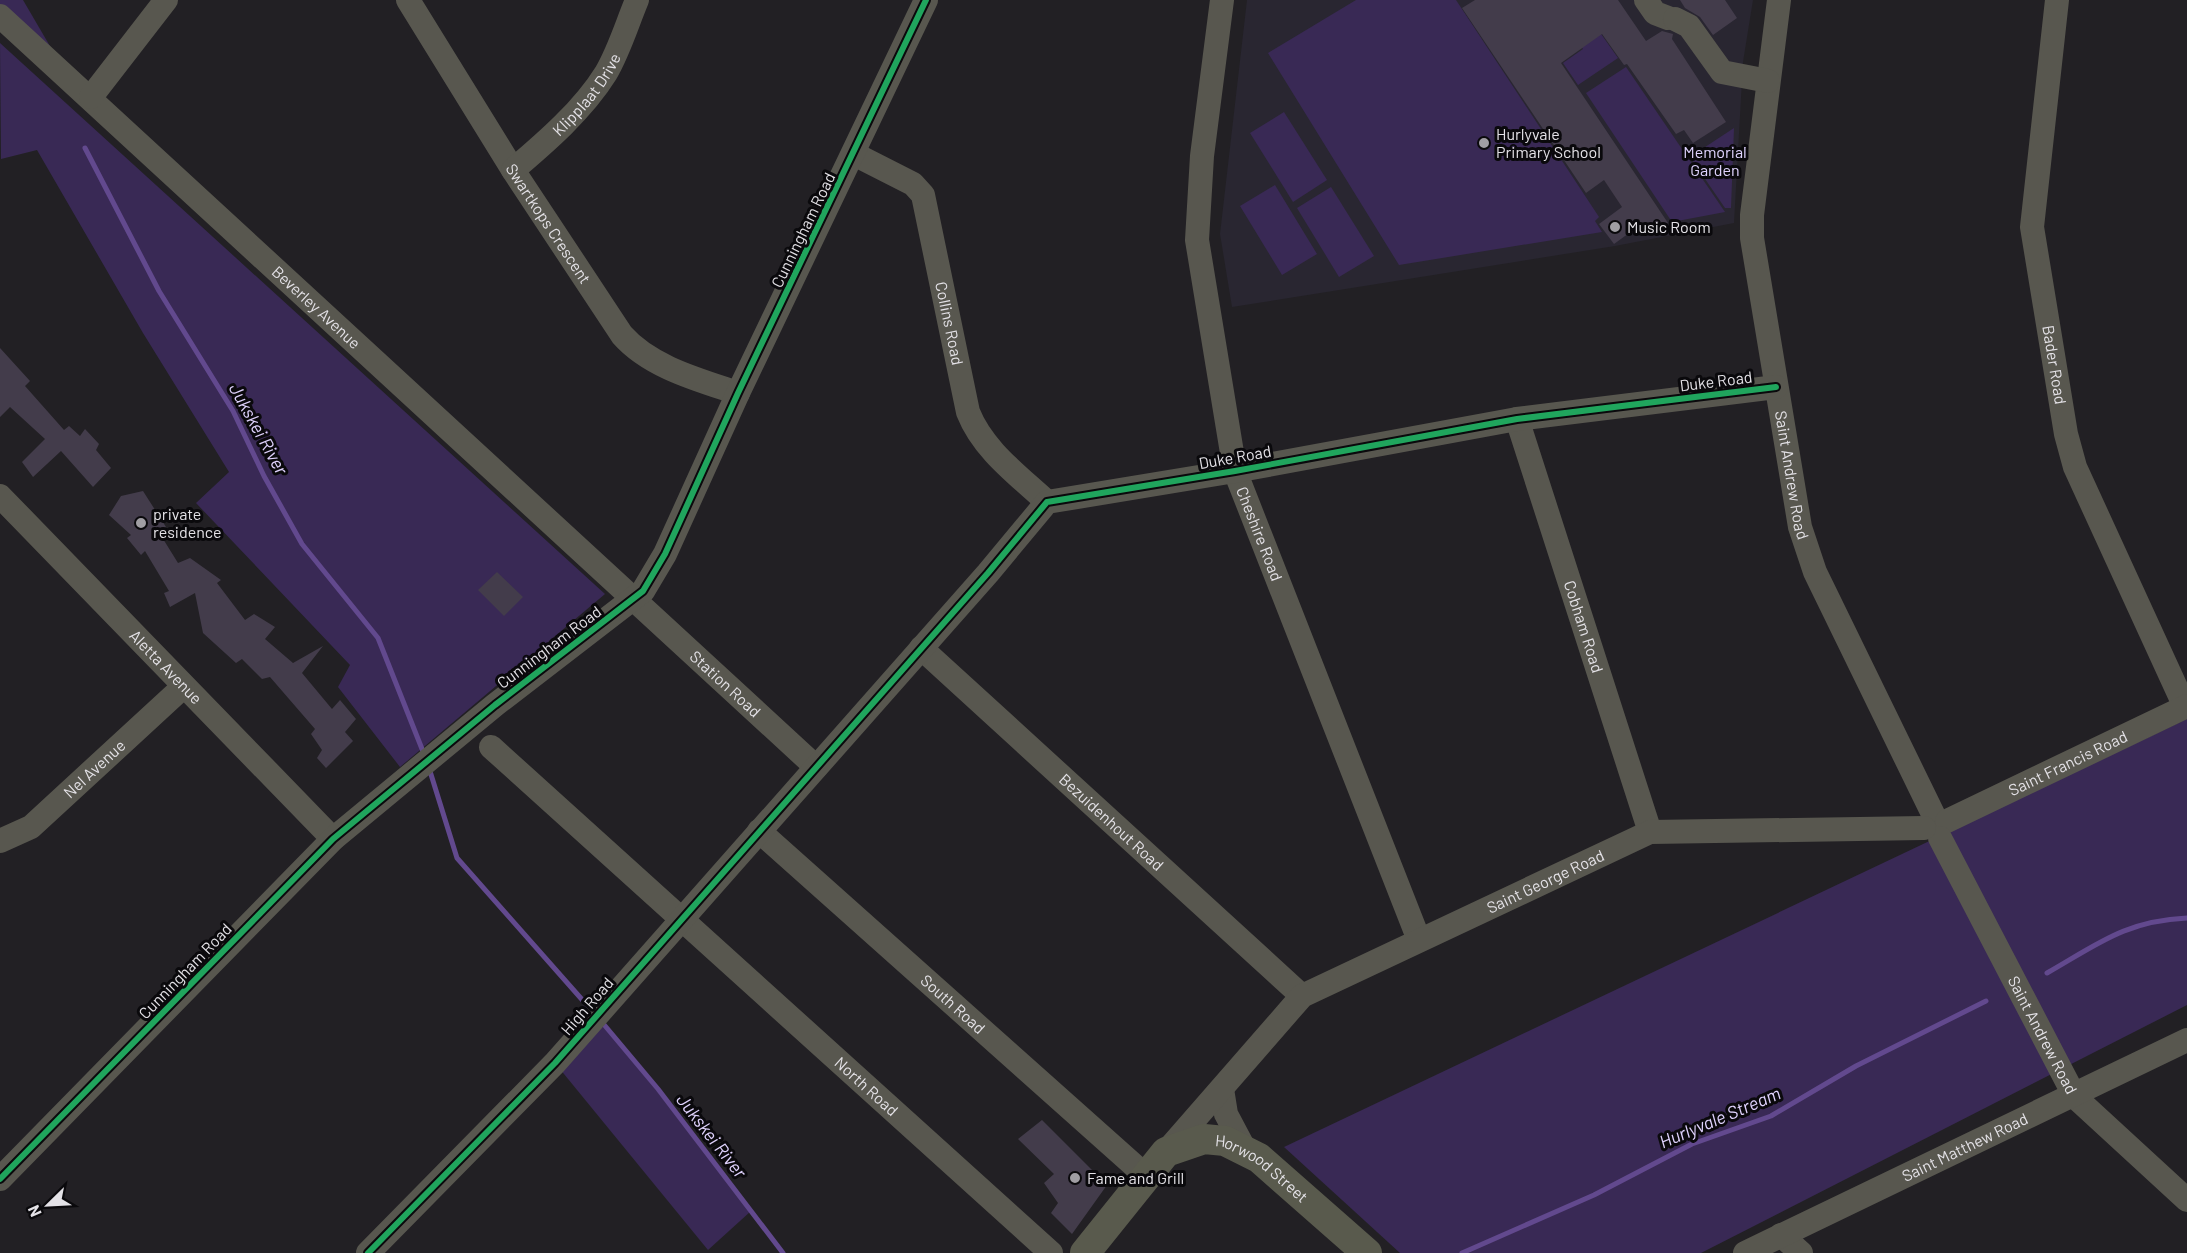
<svg xmlns="http://www.w3.org/2000/svg" width="2187" height="1253" viewBox="0 0 2187 1253" font-family="Barlow,sans-serif">
  <rect width="100%" height="100%" fill="#222024"/>
  <!-- built -->
  <path fill="#292631" d="M 1247,0 L 1753,0 L 1743,62 L 1734,223 L 1615,246 L 1232,307 L 1220,234 Z"/>
  <!-- green -->
  <g fill="#392955">
    <path d="M 0,0 L 23,0 L 68,77 L 0,16 Z"/>
    <path d="M 1356,0 L 1456,0 L 1599,217 L 1595,221 L 1602,232 L 1399,265 L 1268,53 Z"/>
    <path d="M 1550,0 L 1577,0 L 1618,58 L 1578,85 L 1563,63 L 1583,49 Z"/>
    <path d="M 0,43 L 605,594 L 400,767 L 338,687 L 350,665 L 196,503 L 229,472 L 143,333 L 37,150 L 1,159 Z"/>
    <path d="M 1626,67 L 1725,212 L 1672,222 L 1586,93 Z"/>
    <path d="M 1284,112 L 1327,180 L 1293,202 L 1250,133 Z"/>
    <path d="M 1734,128 L 1731,208 L 1725,208 L 1690,157 Z"/>
    <path d="M 1275,185 L 1317,254 L 1282,275 L 1240,206 Z"/>
    <path d="M 1331,187 L 1374,256 L 1339,277 L 1297,208 Z"/>
    <path d="M 2187,719 L 2187,1005 L 1701,1253 L 1400,1253 L 1284,1147 Z"/>
    <path d="M 597,1015 L 751,1211 L 708,1250 L 555,1063 Z"/>
  </g>
  <g fill="none" stroke-linecap="round" stroke-linejoin="round">
    <!-- stream -->
    <g stroke="#62498e" stroke-width="5">
      <path d="M 85,148 L 159,291 L 233,411 L 264,476 L 302,544 L 378,638 L 424,754"/>
      <path d="M 429,768 L 457,858 L 593,1012"/>
      <path d="M 2047,973 C 2098,944 2125,921 2187,918"/>
      <path d="M 601,1021 L 658,1089 L 783,1253"/>
      <path d="M 1462,1253 L 1594,1195 L 1692,1144 L 1771,1116 L 1856,1066 L 1986,1001"/>
    </g>
  </g>
  <!-- building -->
  <g fill="#433c4b">
    <path d="M 1475,0 L 1618,0 L 1646,41 L 1662,31 L 1673,34 L 1672,39 L 1726,122 L 1693,143 L 1684,130 L 1676,134 L 1627,64 L 1624,65 L 1602,34 L 1561,63 L 1668,223 L 1651,234 L 1643,223 L 1614,244 L 1599,224 L 1622,207 L 1604,180 L 1586,193 L 1462,8 Z"/>
    <path d="M 1680,0 L 1725,0 L 1737,18 L 1713,35 L 1700,17 L 1685,8 Z"/>
    <path d="M 0,348 L 30,381 L 25,386 L 64,430 L 69,426 L 80,436 L 85,429 L 99,444 L 96,450 L 111,468 L 93,487 L 61,451 L 33,477 L 22,462 L 45,439 L 10,407 L 0,417 Z"/>
    <path d="M 143,491 L 166,527 L 160,534 L 178,563 L 190,558 L 221,580 L 217,583 L 245,620 L 254,614 L 275,627 L 265,639 L 293,663 L 323,646 L 302,673 L 332,709 L 340,700 L 356,719 L 345,732 L 353,741 L 326,768 L 317,758 L 322,750 L 311,734 L 315,729 L 270,677 L 262,679 L 242,659 L 236,663 L 203,633 L 195,593 L 170,607 L 164,593 L 169,591 L 145,551 L 141,555 L 127,538 L 131,535 L 109,515 L 121,496 Z"/>
    <path d="M 497,572 L 523,597 L 504,616 L 478,590 Z"/>
    <path d="M 1042,1120 L 1107,1185 L 1072,1234 L 1051,1213 L 1058,1203 L 1044,1183 L 1054,1174 L 1018,1139 Z"/>
  </g>
  <g fill="none" stroke-linecap="round" stroke-linejoin="round">
    <!-- minor -->
    <g stroke="#58574f" stroke-width="24">
      <path id="s1" d="M 408,0 L 513,170 L 622,335 C 650,367 699,380 738,393"/>
      <path id="s2" d="M 1222,0 L 1202,156 L 1197,240 L 1235,471 L 1419,940"/>
      <path d="M 1646,0 L 1655,13 L 1668,18"/>
      <path id="s3" d="M 1779,0 L 1752,215 L 1752,238 L 1800,527 L 1815,572 L 1934,816"/>
      <path id="s4" d="M 2057,0 L 2032,227 L 2066,434 L 2075,467 L 2185,707"/>
      <path id="s5" d="M 0,16 L 816,767"/>
      <path d="M 1675,19 L 1689,26 L 1722,72 L 1768,81"/>
      <path d="M 91,97 L 166,0"/>
      <path id="s6" d="M 854,154 L 913,184 L 923,195 L 968,412 C 983,450 1018,475 1047,502"/>
      <path id="s7" d="M 513,170 C 546,142 583,110 606,73 C 619,51 627,24 637,0"/>
      <path id="s8" d="M 1517,419 L 1650,832"/>
      <path id="s9" d="M 0,496 L 333,839"/>
      <path id="s10" d="M 921,648 L 1302,996"/>
      <path id="s11" d="M 491,747 L 1051,1253"/>
      <path id="s12" d="M 1947,821 L 2187,706"/>
      <path id="s13" d="M 759,831 L 1146,1176"/>
      <path id="s14" d="M 1940,838 L 2075,1097 L 2187,1200"/>
      <path id="s15" d="M 0,841 L 31,827 L 183,687"/>
      <path d="M 1222,1089 L 1226,1114 L 1244,1148"/>
      <path id="s16" d="M 1166,1152 L 1302,996 L 1650,832 L 1924,828"/>
      <path d="M 0,1179 L 333,839 L 495,705 L 643,591 L 665,554 L 738,393 L 926,0"/>
      <path d="M 1781,1235 L 1801,1253"/>
      <path d="M 368,1253 L 555,1063 L 988,573 L 1047,502 L 1235,471 L 1517,419 L 1776,387"/>
      <path id="s17" d="M 1745,1253 L 2187,1040"/>
    </g>
    <!-- major -->
    <path stroke="#595a4d" stroke-width="30" id="s18" d="M 1085,1253 L 1166,1152 L 1204,1139 L 1225,1141 L 1259,1158 L 1367,1253"/>
    <defs>
      <g id="cycleway">
        <path d="M 0,1179 L 333,839 L 495,705 L 643,591 L 665,554 L 738,393 L 926,0"/>
        <path d="M 368,1253 L 555,1063 L 988,573 L 1047,502 L 1235,471 L 1517,419 L 1776,387"/>
      </g>
    </defs>
    <!-- cycleway casing -->
    <use href="#cycleway" stroke="#0a090c" stroke-width="10"/>
    <!-- cycleway -->
    <use href="#cycleway" stroke="#20a55d" stroke-width="6"/>
  </g>
  <!-- markers -->
  <g fill="#a09ea3" stroke="#0a090c" stroke-width="2">
    <circle cx="1484" cy="143" r="6"/>
    <circle cx="1615" cy="227" r="6"/>
    <circle cx="141" cy="523" r="6"/>
    <circle cx="1075" cy="1178" r="6"/>
  </g>
  <g text-anchor="middle" stroke-width="6" stroke-linejoin="round" paint-order="stroke">
    <!-- street labels -->
    <g font-size="16" fill="#e4e2e7" stroke="#0a090c">
      <text dy="6" stroke="none"><textPath href="#s7" startOffset="106">Klipplaat Drive</textPath></text>
      <text dy="6" stroke="none"><textPath href="#s1" startOffset="264">Swartkops Crescent</textPath></text>
      <text transform="translate(803 230) rotate(-64)" y="6">Cunningham Road</text>
      <text dy="6" stroke="none"><textPath href="#s5" startOffset="430">Beverley Avenue</textPath></text>
      <text dy="6" stroke="none"><textPath href="#s6" startOffset="212">Collins Road</textPath></text>
      <text dy="6" stroke="none"><textPath href="#s4" startOffset="368">Bader Road</textPath></text>
      <text transform="translate(1716 381) rotate(-7)" y="6">Duke Road</text>
      <text transform="translate(1235 457) rotate(-10)" y="6">Duke Road</text>
      <text dy="6" stroke="none"><textPath href="#s3" startOffset="480">Saint Andrew Road</textPath></text>
      <text dy="6" stroke="none"><textPath href="#s2" startOffset="543">Cheshire Road</textPath></text>
      <text dy="6" stroke="none"><textPath href="#s8" startOffset="218">Cobham Road</textPath></text>
      <text transform="translate(549 647) rotate(-37)" y="6">Cunningham Road</text>
      <text dy="6" stroke="none"><textPath href="#s9" startOffset="238">Aletta Avenue</textPath></text>
      <text dy="6" stroke="none"><textPath href="#s5" startOffset="986">Station Road</textPath></text>
      <text dy="6" stroke="none"><textPath href="#s12" startOffset="134">Saint Francis Road</textPath></text>
      <text dy="6" stroke="none"><textPath href="#s15" startOffset="120">Nel Avenue</textPath></text>
      <text dy="6" stroke="none"><textPath href="#s10" startOffset="258">Bezuidenhout Road</textPath></text>
      <text dy="6" stroke="none"><textPath href="#s16" startOffset="476">Saint George Road</textPath></text>
      <text transform="translate(185 971) rotate(-46)" y="6">Cunningham Road</text>
      <text dy="6" stroke="none"><textPath href="#s13" startOffset="260">South Road</textPath></text>
      <text transform="translate(587 1006) rotate(-49)" y="6">High Road</text>
      <text dy="6" stroke="none"><textPath href="#s14" startOffset="222">Saint Andrew Road</textPath></text>
      <text dy="6" stroke="none"><textPath href="#s11" startOffset="506">North Road</textPath></text>
      <text dy="6" stroke="none"><textPath href="#s17" startOffset="244">Saint Matthew Road</textPath></text>
      <text dy="6" stroke="none"><textPath href="#s18" startOffset="236">Horwood Street</textPath></text>
    </g>
    <!-- poi labels -->
    <g font-size="16" fill="#e4e2e7" stroke="#0a090c" text-anchor="start">
      <text x="1496" y="140">Hurlyvale<tspan x="1496" dy="18">Primary School</tspan></text>
      <text x="1627" y="233">Music Room</text>
      <text x="153" y="520">private<tspan x="153" dy="18">residence</tspan></text>
      <text x="1087" y="1184">Fame and Grill</text>
    </g>
    <!-- park labels -->
    <g font-size="16" fill="#e0d4ff" stroke="#0a090c">
      <text x="1715" y="158">Memorial<tspan x="1715" dy="18">Garden</tspan></text>
    </g>
    <!-- water labels -->
    <g font-size="18" font-style="italic" fill="#e0d3fe" stroke="#0a090c">
      <text transform="translate(258 429) rotate(61)" y="6">Jukskei River</text>
      <text transform="translate(1720 1118) rotate(-23)" y="6">Hurlyvale Stream</text>
      <text transform="translate(711 1136) rotate(52)" y="6">Jukskei River</text>
    </g>
  </g>
  <!-- north arrow -->
  <g transform="translate(48 1205) rotate(246)" stroke="#0a090c" stroke-width="4.5" paint-order="stroke">
  <path d="M0-4.5L10 22L0 15L-10 22Z" fill="#e4e2e7"/>
  <text y="-9" font-size="16" font-weight="bold" text-anchor="middle" fill="#e4e2e7">N</text>
  </g>
</svg>
